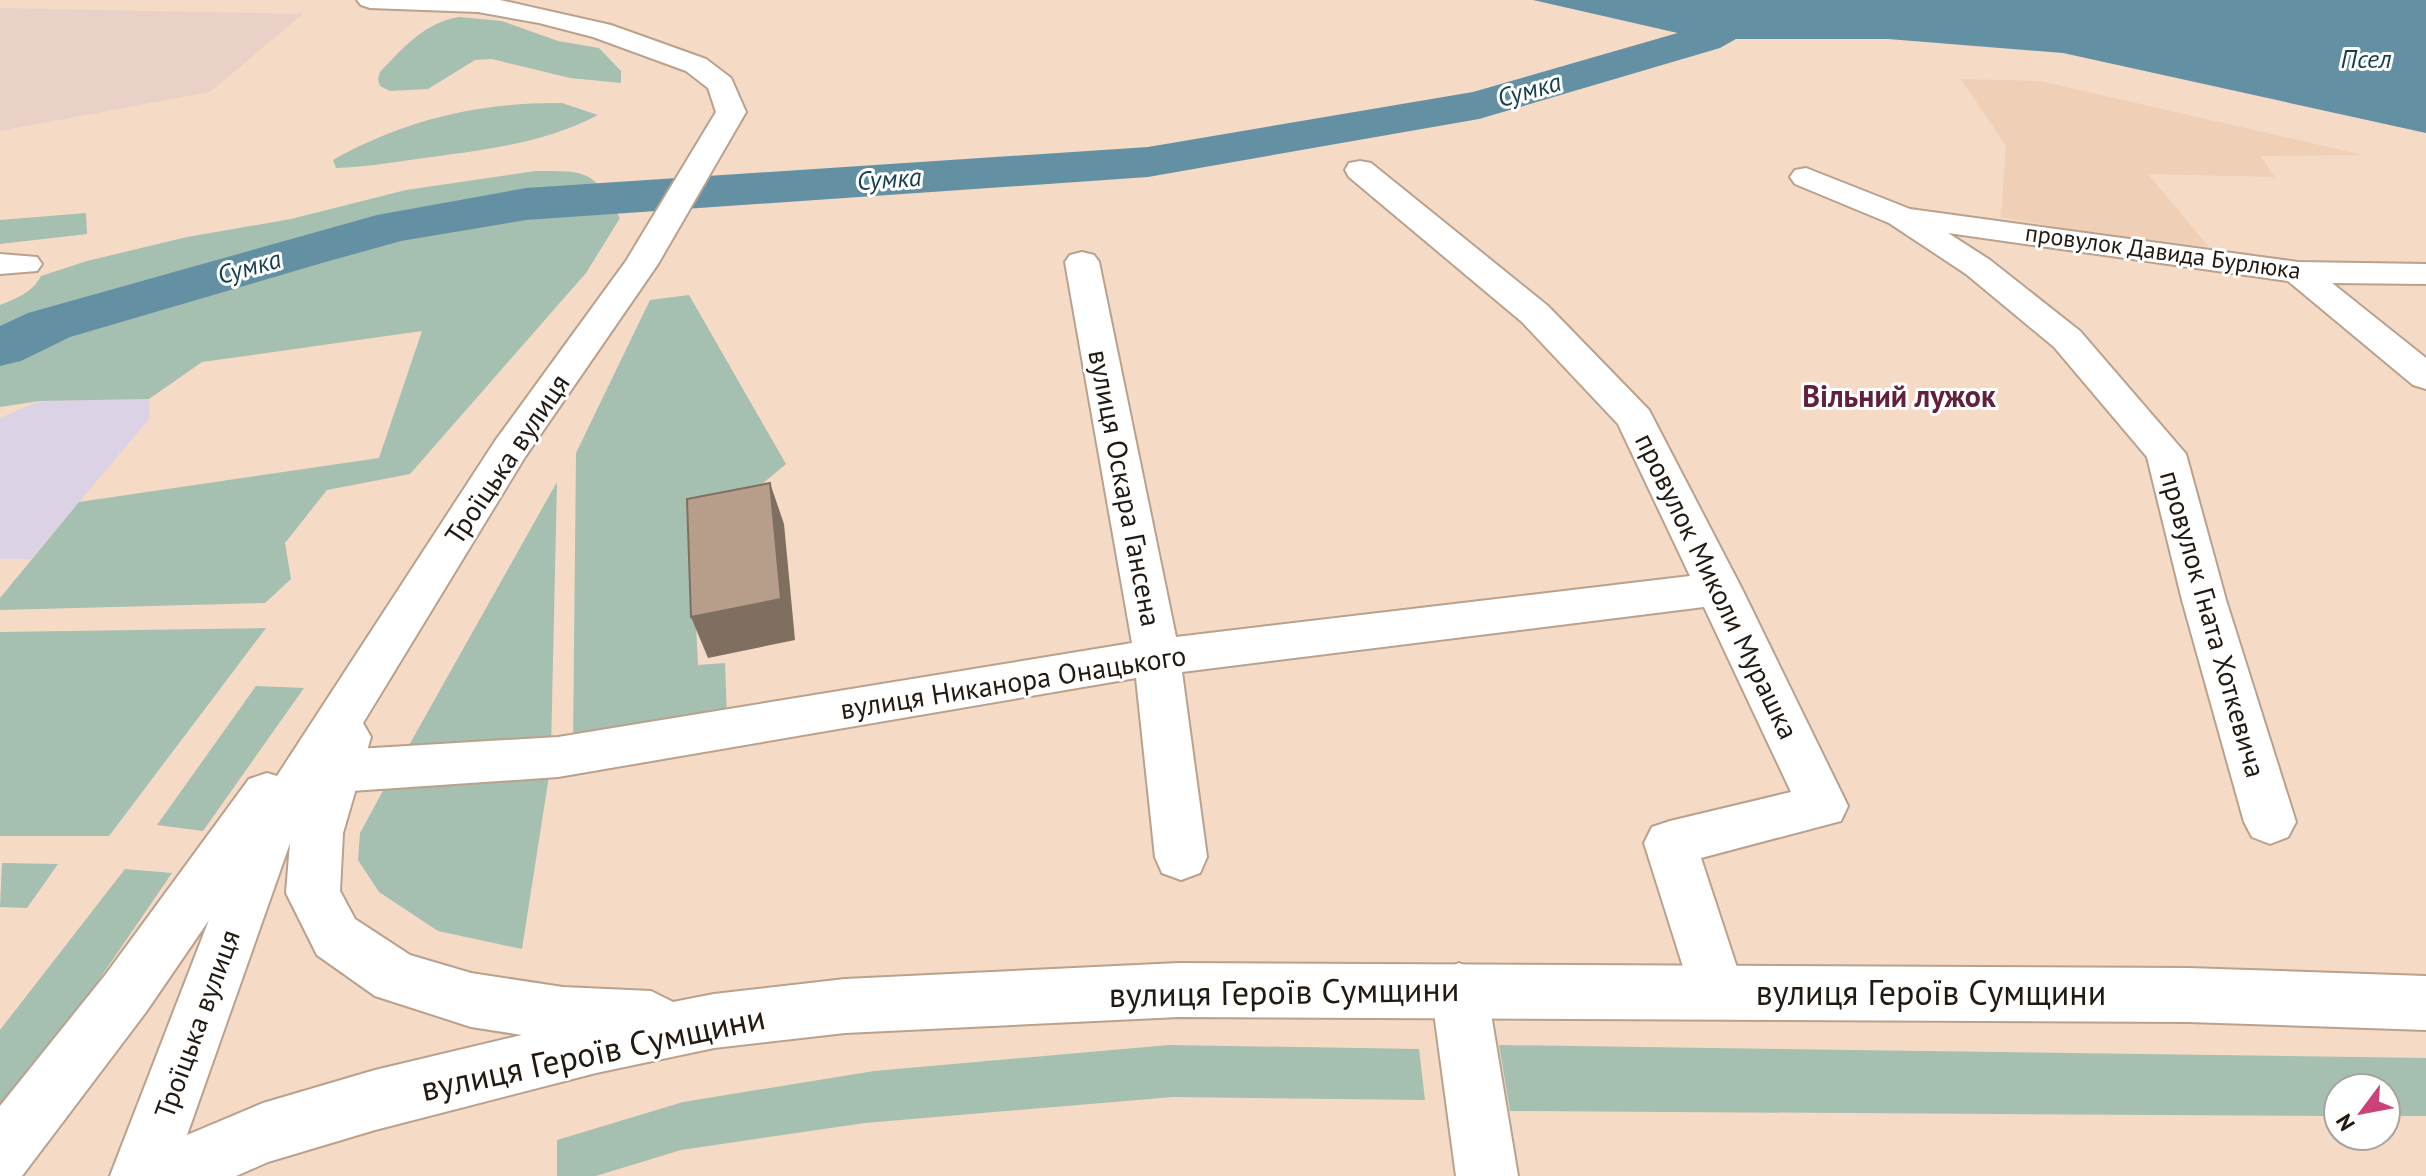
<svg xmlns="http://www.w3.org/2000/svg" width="2426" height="1176" viewBox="0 0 2426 1176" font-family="'PT Sans',sans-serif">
  <rect width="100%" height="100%" fill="#f5dbc6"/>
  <!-- built -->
  <path fill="#efcfb5" d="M 1961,79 L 2040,81 L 2363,155 L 2261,156 L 2275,177 L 2148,174 L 2209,247 L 2118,238 L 2001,217 L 2006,146 Z"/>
  <!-- industrial -->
  <path fill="#dcd2e6" d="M 149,399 L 150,418 L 31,559 L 0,559 L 0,418 L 39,401 Z"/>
  <!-- education -->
  <path fill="#e9d1c7" d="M 0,8 L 303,14 L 210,92 L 0,131 Z"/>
  <!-- green -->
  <g fill="#a5bfb0">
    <path d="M 459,17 L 502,21 L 558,41 L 599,48 L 621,71 L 621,83 L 570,78 L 492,59 L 475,60 L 428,89 L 390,91 L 380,86 L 378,79 L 380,72 C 404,47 424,23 459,17 Z"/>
    <path d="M 562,103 L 598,115 C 544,144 477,151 417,159 C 389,163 364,167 336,168 L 333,160 C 404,120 480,102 562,103 Z"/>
    <path d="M 535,171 C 589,171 593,170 620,218 L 586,273 L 410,474 L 327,490 L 285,543 L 291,579 L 265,603 L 0,610 L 0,598 L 79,502 L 379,458 L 422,331 L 202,362 L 149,399 L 39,401 L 0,407 L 0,305 C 17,298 32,293 41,276 L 87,261 L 187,237 L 291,219 L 406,190 Z"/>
    <path d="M 86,213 L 87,234 L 0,244 L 0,220 Z"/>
    <path d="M 689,295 L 786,464 L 692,542 L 698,665 L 725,663 L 727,719 L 573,745 L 576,453 L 650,300 Z"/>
    <path d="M 557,482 L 551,750 L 399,763 Z"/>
    <path d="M 266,628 L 109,836 L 0,836 L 0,632 Z"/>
    <path d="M 256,686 L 304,688 L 203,831 L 157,825 Z"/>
    <path d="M 551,763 L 522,949 L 438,931 L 379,892 L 358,860 L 360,833 L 391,776 Z"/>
    <path d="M 2,863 L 58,864 L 27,908 L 0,907 Z"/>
    <path d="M 125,869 L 172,873 L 94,987 L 0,1107 L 0,1030 Z"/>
    <path d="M 1169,1045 L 1419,1049 L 1425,1100 L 1173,1097 L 865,1123 L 681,1150 L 596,1176 L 557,1176 L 557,1140 L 683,1102 L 874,1071 Z"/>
    <path d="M 1499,1045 L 2426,1058 L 2426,1116 L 2386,1116 L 2386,1088 L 2338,1088 L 2338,1116 L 1510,1111 Z"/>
  </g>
  <!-- water -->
  <path fill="#6391a3" d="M 1533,0 L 2426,0 L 2426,133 L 2063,53 L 1888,39 L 1704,39 Z"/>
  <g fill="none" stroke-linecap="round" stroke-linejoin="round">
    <!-- river -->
    <path fill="#6391a3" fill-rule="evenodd" d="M 1743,0 L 1795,0 L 1789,9 L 1720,48 L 1479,119 L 1148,177 L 526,220 L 401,241 L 322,263 L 70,337 L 21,361 L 0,366 L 0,326 L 28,313 L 377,215 L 526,188 L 1148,147 L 1473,92 L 1688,30 Z"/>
    <defs>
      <g id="minor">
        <path d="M 1360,161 L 1371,163 L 1548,306 L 1649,410 L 1742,589 L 1848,806 L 1841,821 L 1701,858 L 1745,992 L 1737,1011 L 1717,1019 L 1697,1011 L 1644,843 L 1652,827 L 1670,821 L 1791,792 L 1704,607 L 1182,672 L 1207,857 L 1200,873 L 1181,880 L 1162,873 L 1155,857 L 1136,678 L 558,777 L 307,794 L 289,788 L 282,773 L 289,758 L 307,752 L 558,737 L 1132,643 L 1065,262 L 1070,255 L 1082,252 L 1094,255 L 1099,262 L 1176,637 L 1690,576 L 1618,424 L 1522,322 L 1349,177 L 1345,170 L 1349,163 Z"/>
        <path d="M 1806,168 L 1910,209 L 2298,262 L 2426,264 L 2426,284 L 2332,283 L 2426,358 L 2426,389 L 2413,385 L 2288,281 L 1948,233 L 1990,260 L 2080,331 L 2186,454 L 2226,600 L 2296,822 L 2288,837 L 2270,844 L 2252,837 L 2244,822 L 2182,600 L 2147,457 L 2054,347 L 1966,274 L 1889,223 L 1795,184 L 1790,177 L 1795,170 Z"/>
        <path d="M 0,254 L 37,257 L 42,264 L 37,271 L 0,274 Z"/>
        <path d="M 1459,963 L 1479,971 L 1487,990 L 1518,1176 L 1456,1176 L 1431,990 L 1439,971 Z"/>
      </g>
      <path id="major" d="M 357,0 L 500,0 L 611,25 L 706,59 L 731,78 L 746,112 L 658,264 L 525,457 L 363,723 L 371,737 L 343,833 L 340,891 L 355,919 L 410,955 L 471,973 L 563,987 L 651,991 L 673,1002 L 714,994 L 845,979 L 1179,963 L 2188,968 L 2426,976 L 2426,1030 L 2188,1022 L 1179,1017 L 845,1033 L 714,1048 L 596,1073 L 375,1130 L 268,1162 L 236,1176 L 110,1176 L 209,920 L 146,1012 L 22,1176 L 0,1176 L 0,1106 L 106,974 L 249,779 L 267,773 L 277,776 L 495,441 L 626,261 L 716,112 L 708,88 L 686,71 L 593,37 L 539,23 L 478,12 L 370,8 L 361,5 ZM 290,843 L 286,893 L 317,955 L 375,996 L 471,1027 L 522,1035 L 375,1070 L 263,1103 L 187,1135 Z"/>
    </defs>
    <!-- minor casing -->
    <use href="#minor" stroke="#b9a18d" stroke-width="4"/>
    <!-- major casing -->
    <use href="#major" stroke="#b9a18d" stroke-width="4"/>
    <!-- minor -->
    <use href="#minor" fill="#fff" fill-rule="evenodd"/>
    <!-- major -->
    <use href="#major" fill="#fff" fill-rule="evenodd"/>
  </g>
  <!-- shaded-wall -->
  <path fill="#7f6f61" d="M 770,483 L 784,524 L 795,640 L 708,658 L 691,617 Z"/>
  <!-- building -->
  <path fill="#b69e8a" stroke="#7f6f61" stroke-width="2" d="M 770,483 L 781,599 L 691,617 L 687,499 Z"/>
  <g text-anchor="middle" stroke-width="6" stroke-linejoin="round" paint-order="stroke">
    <!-- far-street labels -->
    <g font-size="24" fill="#221911" stroke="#fff">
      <text transform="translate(2163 252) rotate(8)" y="8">провулок Давида Бурлюка</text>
    </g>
    <!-- far-water labels -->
    <g font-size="26" font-style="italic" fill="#153f4d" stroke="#fff">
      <text x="2366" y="68">Псел</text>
      <text transform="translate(1529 90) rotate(-16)" y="9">Сумка</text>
      <text transform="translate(889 179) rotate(-4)" y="9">Сумка</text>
      <text transform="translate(249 267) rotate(-16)" y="9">Сумка</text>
    </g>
    <!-- street labels -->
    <g font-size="28" fill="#221911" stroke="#fff">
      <text transform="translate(507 459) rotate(-56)" y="10">Троїцька вулиця</text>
      <text transform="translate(1125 488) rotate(79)" y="10">вулиця Оскара Гансена</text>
      <text transform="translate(1717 586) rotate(64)" y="10">провулок Миколи Мурашка</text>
      <text transform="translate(2213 624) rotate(74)" y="10">провулок Гната Хоткевича</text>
      <text transform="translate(1013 682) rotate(-9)" y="10">вулиця Никанора Онацького</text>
      <text transform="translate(197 1024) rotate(-70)" y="10">Троїцька вулиця</text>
    </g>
    <!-- neighbourhood labels -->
    <g font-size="30" font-weight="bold" fill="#62203a" stroke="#fff">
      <text x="1899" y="407">Вільний лужок</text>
    </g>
    <!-- near-street labels -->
    <g font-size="34" fill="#221911" stroke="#fff">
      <text transform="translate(1284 992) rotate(-1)" y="12">вулиця Героїв Сумщини</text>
      <text x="1931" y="1005">вулиця Героїв Сумщини</text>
      <text transform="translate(593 1053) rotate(-12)" y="12">вулиця Героїв Сумщини</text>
    </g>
  </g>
  <!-- north arrow -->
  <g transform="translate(2362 1112) rotate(238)"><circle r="38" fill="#ffffff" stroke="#a7a3a0" stroke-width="2"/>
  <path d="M0-6L14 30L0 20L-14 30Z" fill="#cb4179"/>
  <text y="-12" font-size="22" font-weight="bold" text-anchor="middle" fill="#221911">N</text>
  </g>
</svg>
